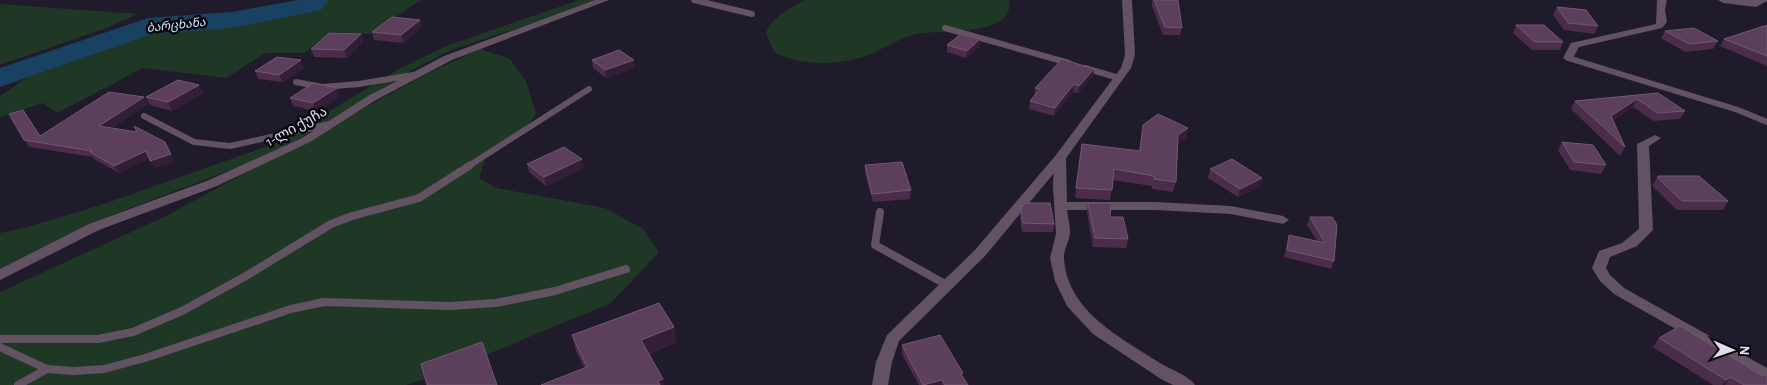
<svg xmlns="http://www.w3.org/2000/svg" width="1767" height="385" viewBox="0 0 1767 385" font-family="'Alegreya Sans','Noto Sans Georgian',sans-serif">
  <rect width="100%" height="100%" fill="#201b2b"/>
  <!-- green -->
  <g fill="#1f3826">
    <path d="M 326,0 L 421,0 L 370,34 L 330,32 L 304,53 L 265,53 L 226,78 L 143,68 L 57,113 L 43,103 L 0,117 L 0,96 L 44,66 L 106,44 L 146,33 L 203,28 L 304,10 L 320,5 Z"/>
    <path d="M 579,0 L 596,0 L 575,9 L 451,50 L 412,70 L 299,139 L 251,162 L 94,222 L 0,269 L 0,233 L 28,227 L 101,205 L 279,142 L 402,67 L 449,45 Z"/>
    <path d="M 804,0 L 1009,0 C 1016,38 939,29 916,34 C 900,38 886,47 871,54 C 839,66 805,67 774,52 L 766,33 C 773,16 789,9 804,0 Z"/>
    <path d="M 0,4 L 138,14 L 106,28 L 0,65 Z"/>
    <path d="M 480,49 L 510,59 L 526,81 L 536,114 L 527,126 L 486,156 L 479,178 L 496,188 L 605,208 L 643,229 L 659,252 L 611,303 L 440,374 L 406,385 L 0,385 L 0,292 L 164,217 L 427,74 Z"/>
  </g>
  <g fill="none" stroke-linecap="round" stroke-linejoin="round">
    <!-- river -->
    <path fill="#194161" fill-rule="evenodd" d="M 298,0 L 328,0 L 321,10 L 232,28 L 152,34 L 0,87 L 0,68 L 148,18 L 232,12 Z"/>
    <!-- service-far1 -->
    <g stroke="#635261" stroke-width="6">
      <path d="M 694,0 L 752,14"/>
      <path d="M 945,28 L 1069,63"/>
      <path d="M 1568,58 L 1738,110 L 1767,122"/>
      <path d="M 1085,68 L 1119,78"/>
      <path d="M 296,82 L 322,87 L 359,84 L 413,75"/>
      <path d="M 144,116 L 194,142 L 230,146 L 330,124"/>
      <path d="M 467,167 L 589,89"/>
    </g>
    <!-- service -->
    <g stroke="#635261" stroke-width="8">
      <path d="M 880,212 L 875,245 L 947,285"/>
      <path d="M 0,339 L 98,339 L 133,332 L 182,311 L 246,276 L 331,224 L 352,216 L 419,198 L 469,166"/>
      <path d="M 0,347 L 47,369 L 73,371 L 104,369 L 145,358 L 291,309 L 324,302 L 449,306 L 496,303 L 555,291 L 626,269"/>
      <path d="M 18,385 L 47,369"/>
    </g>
    <!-- minor -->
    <g fill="#635261" fill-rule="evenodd">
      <path d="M 1657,0 L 1667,0 L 1665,10 L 1667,22 L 1662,28 L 1579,47 L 1572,60 L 1568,61 L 1563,58 L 1571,43 L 1656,24 Z"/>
      <path d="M 1718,0 L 1767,0 L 1767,1 L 1756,7 L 1723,3 Z"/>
      <path d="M 1655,135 L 1661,138 L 1649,146 L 1653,230 L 1637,246 L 1610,257 L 1606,268 L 1610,275 L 1624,288 L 1767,368 L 1767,381 L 1614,294 L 1600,281 L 1592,268 L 1599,251 L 1622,243 L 1639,229 L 1637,144 Z"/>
      <path d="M 1060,154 L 1066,158 L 1067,202 L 1155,202 L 1231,206 L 1283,216 L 1289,220 L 1283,224 L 1231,214 L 1155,210 L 1067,210 C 1068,217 1070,225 1070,233 C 1069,242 1063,251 1064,259 C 1068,312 1120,337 1160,363 C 1168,368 1191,377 1195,385 L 1173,385 L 1161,379 L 1093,334 L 1067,306 L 1055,281 L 1050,258 L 1056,234 L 1053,187 L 1054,158 Z"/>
    </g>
    <!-- tertiary -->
    <g fill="#635261" fill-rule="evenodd">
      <path d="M 595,0 L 609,0 L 452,60 L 376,100 L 310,142 L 217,186 L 99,230 L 0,280 L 0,269 L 89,224 L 209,180 L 302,138 L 368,96 L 444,56 Z"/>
      <path d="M 1122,0 L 1132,0 L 1135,55 L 1131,68 L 1064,161 L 985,256 L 899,341 L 892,362 L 888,385 L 872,385 L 876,362 L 887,335 L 975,250 L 1056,155 L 1121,68 L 1125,55 Z"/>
    </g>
  </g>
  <!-- wall -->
  <g fill="#4c2c4b">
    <path d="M 1152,0 L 1178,0 L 1182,28 L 1180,35 L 1163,35 L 1152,6 Z"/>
    <path d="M 1557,7 L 1598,26 L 1594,34 L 1564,30 L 1553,15 Z"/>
    <path d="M 420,20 L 422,27 L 403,43 L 374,40 L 372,32 Z"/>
    <path d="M 1516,25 L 1563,42 L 1560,50 L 1532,50 L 1513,33 Z"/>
    <path d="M 1767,25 L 1767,66 L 1720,46 L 1724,39 Z"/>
    <path d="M 1665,31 L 1718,41 L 1713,49 L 1685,52 L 1661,38 Z"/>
    <path d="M 361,34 L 363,41 L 347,58 L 314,57 L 311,49 Z"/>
    <path d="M 980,39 L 979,47 L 966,58 L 947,52 L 947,45 Z"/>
    <path d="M 592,60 L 635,68 L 606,78 L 593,68 Z"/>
    <path d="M 304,68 L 283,82 L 258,79 L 255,71 Z"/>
    <path d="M 1094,69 L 1093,76 L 1078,93 L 1073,92 L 1054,116 L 1029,109 L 1030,101 L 1035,96 L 1034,95 L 1035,88 Z"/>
    <path d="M 199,85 L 203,93 L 172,111 L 150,105 L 146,97 Z"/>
    <path d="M 1658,93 L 1685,111 L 1680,119 L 1654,121 L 1633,107 L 1613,120 L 1625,147 L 1620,156 L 1571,109 L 1575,101 Z"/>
    <path d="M 340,96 L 316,111 L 293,106 L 290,98 Z"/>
    <path d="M 144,97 L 148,104 L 111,128 L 175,162 L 155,168 L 149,158 L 119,173 L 94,159 L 93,157 L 29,147 L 9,114 L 40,136 Z"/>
    <path d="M 1143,125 L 1188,128 L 1186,138 L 1178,143 L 1176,182 L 1173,192 L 1152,189 L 1152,186 L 1113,180 L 1110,200 L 1075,198 L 1082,144 L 1139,151 Z"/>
    <path d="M 1562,142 L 1606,165 L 1601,174 L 1570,170 L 1558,150 Z"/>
    <path d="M 527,164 L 584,168 L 546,186 L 529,172 Z"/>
    <path d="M 865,165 L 911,190 L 910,199 L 873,202 L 865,174 Z"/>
    <path d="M 1210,169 L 1262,178 L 1260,187 L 1238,197 L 1208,178 Z"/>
    <path d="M 1658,176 L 1728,201 L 1723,210 L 1677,210 L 1653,187 L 1653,184 Z"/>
    <path d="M 1088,203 L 1110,217 L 1128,239 L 1126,248 L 1093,247 L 1087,212 Z"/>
    <path d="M 1021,208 L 1054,224 L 1053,232 L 1022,232 L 1020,217 Z"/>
    <path d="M 1310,217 L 1332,217 L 1334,261 L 1331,269 L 1284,257 L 1287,243 L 1289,235 L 1317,241 L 1307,225 Z"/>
    <path d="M 674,327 L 677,342 L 649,354 L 663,379 L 664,385 L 541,385 L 584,368 L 576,351 L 572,335 Z"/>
    <path d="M 1659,338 L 1763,376 L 1767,385 L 1713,385 L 1653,347 Z"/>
    <path d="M 902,345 L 963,377 L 968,385 L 919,385 L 902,354 Z"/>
  </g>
  <!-- shaded-wall -->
  <g fill="#341d37">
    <path d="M 420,20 L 422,27 L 403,43 L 401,35 Z"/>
    <path d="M 361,34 L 363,41 L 347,58 L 344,50 Z"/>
    <path d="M 980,39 L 979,47 L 966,58 L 967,51 Z"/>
    <path d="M 301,60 L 304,68 L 283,82 L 279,75 Z"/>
    <path d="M 634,60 L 635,68 L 606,78 L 605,70 Z"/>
    <path d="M 1094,69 L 1093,76 L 1078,93 L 1079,86 Z"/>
    <path d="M 1074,84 L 1073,92 L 1054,116 L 1055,108 Z"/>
    <path d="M 199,85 L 203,93 L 172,111 L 168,102 Z"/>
    <path d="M 337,88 L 340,96 L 316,111 L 313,103 Z"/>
    <path d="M 144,97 L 148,104 L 104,133 L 99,126 Z"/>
    <path d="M 1637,99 L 1633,107 L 1607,124 L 1611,116 Z"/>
    <path d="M 1188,128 L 1186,138 L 1176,145 L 1178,135 Z"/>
    <path d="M 165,142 L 175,162 L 155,168 L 150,161 Z"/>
    <path d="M 146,151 L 150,158 L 119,173 L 114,166 Z"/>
    <path d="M 582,159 L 584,168 L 546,186 L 544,177 Z"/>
    <path d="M 1262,178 L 1260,187 L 1238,197 L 1240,189 Z"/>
    <path d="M 674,327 L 677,342 L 644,355 L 641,340 Z"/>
    <path d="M 1731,377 L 1725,385 L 1722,385 L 1726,380 Z"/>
    <path d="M 663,379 L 664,385 L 659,385 L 658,381 Z"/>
    <path d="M 942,380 L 942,385 L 924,385 Z"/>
  </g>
  <!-- building -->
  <g fill="#5c3f5c" stroke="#715872">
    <path d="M 1154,0 L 1178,0 L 1182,28 L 1165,27 Z"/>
    <path d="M 1557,7 L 1586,10 L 1598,26 L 1568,23 Z"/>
    <path d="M 392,17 L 420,20 L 401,35 L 372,32 Z"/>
    <path d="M 1516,25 L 1544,25 L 1563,42 L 1535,42 Z"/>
    <path d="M 1767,25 L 1767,56 L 1724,39 Z"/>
    <path d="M 1694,28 L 1718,41 L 1689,44 L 1665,31 Z"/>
    <path d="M 329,33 L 361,34 L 344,50 L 311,49 Z"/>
    <path d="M 961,34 L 980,39 L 967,51 L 947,45 Z"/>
    <path d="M 619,50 L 634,60 L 605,70 L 592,60 Z"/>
    <path d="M 277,57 L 301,60 L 279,75 L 255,71 Z"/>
    <path d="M 1062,59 L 1094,69 L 1079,86 L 1074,84 L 1055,108 L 1030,101 L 1040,89 L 1035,88 Z"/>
    <path d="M 178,80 L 199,85 L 168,102 L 146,97 Z"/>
    <path d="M 313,83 L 337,88 L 313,103 L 290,98 Z"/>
    <path d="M 109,92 L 144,97 L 99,126 L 137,132 L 134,126 L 165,142 L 171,154 L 150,161 L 146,151 L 114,166 L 90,152 L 92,151 L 24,140 L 9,114 L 23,110 L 40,136 Z"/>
    <path d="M 1658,93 L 1685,111 L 1658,113 L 1637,99 L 1611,116 L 1625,147 L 1575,101 Z"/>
    <path d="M 1158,114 L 1188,128 L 1178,135 L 1176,182 L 1154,179 L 1154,176 L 1114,169 L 1112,190 L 1076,188 L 1082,144 L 1140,151 L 1143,125 Z"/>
    <path d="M 1562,142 L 1593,145 L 1606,165 L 1574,162 Z"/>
    <path d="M 564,147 L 582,159 L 544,177 L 527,164 Z"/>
    <path d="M 1232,159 L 1262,178 L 1240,189 L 1210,169 Z"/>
    <path d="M 902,162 L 911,190 L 872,194 L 865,165 Z"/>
    <path d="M 1658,176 L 1699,176 L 1728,201 L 1682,201 L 1658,178 Z"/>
    <path d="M 1026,203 L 1050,203 L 1054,224 L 1023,223 L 1021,208 Z"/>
    <path d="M 1088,203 L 1111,203 L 1110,217 L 1123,217 L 1128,239 L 1095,238 Z"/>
    <path d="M 1310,217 L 1332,217 L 1337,225 L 1334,261 L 1287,250 L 1289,235 L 1325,243 Z"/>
    <path d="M 659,303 L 674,327 L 641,340 L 663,379 L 658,381 L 660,385 L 541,385 L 587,367 L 572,335 Z"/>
    <path d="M 1680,326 L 1763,376 L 1767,374 L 1767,385 L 1744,385 L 1731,377 L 1726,380 L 1659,338 Z"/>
    <path d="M 940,335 L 963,373 L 961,374 L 968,385 L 945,385 L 942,380 L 923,385 L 902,345 Z"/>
    <path d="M 482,342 L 497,385 L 427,385 L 421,364 Z"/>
  </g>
  <g text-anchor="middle" stroke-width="5" stroke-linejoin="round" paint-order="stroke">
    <!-- far-water labels -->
    <g font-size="12" font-style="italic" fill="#cfe8ff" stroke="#09070e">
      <text transform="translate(176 25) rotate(-6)" y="4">ბარცხანა</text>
    </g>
    <!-- street labels -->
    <g font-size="14" fill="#e1dee9" stroke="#09070e">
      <text transform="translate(296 126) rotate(-29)" y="5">1-ლი ქუჩა</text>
    </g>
  </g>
  <!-- north arrow -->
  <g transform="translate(1732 350) rotate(92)" stroke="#09070e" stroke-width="4" paint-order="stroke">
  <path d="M0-4L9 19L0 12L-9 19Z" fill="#e1dee9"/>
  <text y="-8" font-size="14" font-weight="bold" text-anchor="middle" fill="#e1dee9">N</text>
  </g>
</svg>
